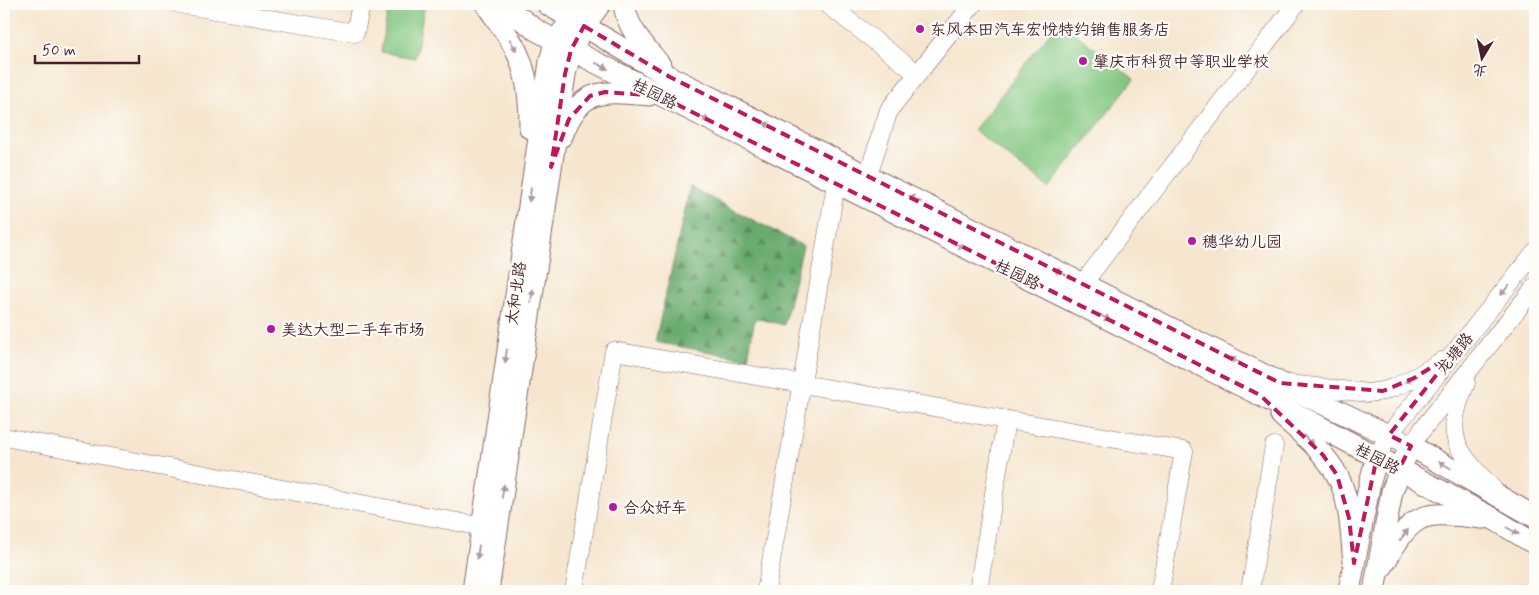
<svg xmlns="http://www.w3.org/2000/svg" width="1539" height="595" viewBox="0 0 1539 595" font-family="Mynerve,'LXGW WenKai TC',sans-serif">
  <defs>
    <pattern id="forest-firs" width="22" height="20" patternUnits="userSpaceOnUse" patternTransform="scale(1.25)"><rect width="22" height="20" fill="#6aac6f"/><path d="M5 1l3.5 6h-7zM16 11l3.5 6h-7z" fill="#598b5b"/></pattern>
  </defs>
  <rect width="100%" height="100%" fill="#fdfcf7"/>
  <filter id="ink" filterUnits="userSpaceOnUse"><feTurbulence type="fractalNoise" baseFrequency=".02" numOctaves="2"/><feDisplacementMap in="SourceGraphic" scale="10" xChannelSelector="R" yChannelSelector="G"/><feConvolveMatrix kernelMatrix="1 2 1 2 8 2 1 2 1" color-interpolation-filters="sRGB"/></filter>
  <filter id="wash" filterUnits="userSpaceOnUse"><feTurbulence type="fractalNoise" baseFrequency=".0096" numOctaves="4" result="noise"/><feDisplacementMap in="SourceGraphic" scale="20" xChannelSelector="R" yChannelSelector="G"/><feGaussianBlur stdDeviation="1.12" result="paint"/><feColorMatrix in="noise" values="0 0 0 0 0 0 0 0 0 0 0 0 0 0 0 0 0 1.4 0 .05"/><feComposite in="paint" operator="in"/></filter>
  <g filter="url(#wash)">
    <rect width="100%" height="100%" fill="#f6e6cf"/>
    <!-- grass -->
    <g fill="#83c781" stroke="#667356">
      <path d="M 389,4 L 425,4 L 415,58 L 381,52 Z"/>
      <path d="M 1059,21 L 1134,79 L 1049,188 L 974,130 Z"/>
    </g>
    <!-- forest -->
    <path fill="url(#forest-firs)" stroke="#5a664d" d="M 690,187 L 803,246 L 784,325 L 755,318 L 748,359 L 655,342 Z"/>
  </g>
  <g filter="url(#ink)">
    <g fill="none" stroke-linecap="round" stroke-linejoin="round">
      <defs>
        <g id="minor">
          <path d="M 179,4 L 355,33 L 361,4"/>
          <path d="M 827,4 L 918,74"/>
          <path d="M 868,175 L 889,110 L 973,4"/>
          <path d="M 1075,294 L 1296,4"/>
          <path d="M 1466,383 C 1443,437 1455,449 1493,489"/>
          <path d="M 1289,384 L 1368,393 L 1383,391 L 1395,387 L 1414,378 L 1442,361"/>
          <path d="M 4,437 L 495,529"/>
          <path d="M 1411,446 L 1421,431 L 1535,287"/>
          <path d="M 1377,457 L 1389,435 L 1402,418 L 1535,252"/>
          <path d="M 574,591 L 614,351 L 1184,451 L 1160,591"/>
          <path d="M 766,591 L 836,184"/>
          <path d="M 978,591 L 1006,420"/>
          <path d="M 1250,591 L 1274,446"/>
        </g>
        <g id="major">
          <path d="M 486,4 C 496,19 508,34 516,50 C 528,75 530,101 530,128"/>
          <path d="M 501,4 L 536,30 L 589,59 L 1260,395 L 1492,518 L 1535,544"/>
          <path d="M 547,4 L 670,77 L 1280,383 L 1411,446 L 1535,517"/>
          <path d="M 624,4 C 627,29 645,46 660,65"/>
          <path d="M 562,136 C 580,86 604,91 649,95"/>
          <path d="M 1281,415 C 1301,433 1324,451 1337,475 C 1351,501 1351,534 1354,563"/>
          <path d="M 1382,567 C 1392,551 1402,529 1418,520 C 1433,510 1467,517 1485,518"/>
          <path d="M 473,591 L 550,62 L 555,42 L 583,4"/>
          <path d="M 488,591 L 565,74 L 571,50 L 584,26 L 600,4"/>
          <path d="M 1349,591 L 1370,482 L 1377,457"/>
          <path d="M 1374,591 L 1392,491 L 1405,458"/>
        </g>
      </defs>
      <!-- minor casing -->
      <use href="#minor" stroke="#866564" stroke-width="19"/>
      <!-- major casing -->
      <use href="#major" stroke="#866564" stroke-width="23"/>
      <!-- minor -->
      <use href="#minor" stroke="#fff" stroke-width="18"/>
      <!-- major -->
      <use href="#major" stroke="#fff" stroke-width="21"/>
    </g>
    <!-- one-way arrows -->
    <defs><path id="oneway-solid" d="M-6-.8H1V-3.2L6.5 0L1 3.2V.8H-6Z" transform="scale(1.25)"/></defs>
    <g fill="#ae9aa0">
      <use href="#oneway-solid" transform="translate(513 45) rotate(61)"/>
      <use href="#oneway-solid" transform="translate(602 66) rotate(27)"/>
      <use href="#oneway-solid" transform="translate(703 118) rotate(26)"/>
      <use href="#oneway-solid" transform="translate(770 126) rotate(-153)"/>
      <use href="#oneway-solid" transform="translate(530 195) rotate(98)"/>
      <use href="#oneway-solid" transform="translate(915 199) rotate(-153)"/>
      <use href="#oneway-solid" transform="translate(958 245) rotate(26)"/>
      <use href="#oneway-solid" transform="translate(1060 272) rotate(-153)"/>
      <use href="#oneway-solid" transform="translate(1505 290) rotate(129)"/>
      <use href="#oneway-solid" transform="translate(532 296) rotate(-81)"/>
      <use href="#oneway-solid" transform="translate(1104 317) rotate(26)"/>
      <use href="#oneway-solid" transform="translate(506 356) rotate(98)"/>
      <use href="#oneway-solid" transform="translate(1236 361) rotate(-153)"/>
      <use href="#oneway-solid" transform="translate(1411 379) rotate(152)"/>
      <use href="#oneway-solid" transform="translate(1308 440) rotate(45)"/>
      <use href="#oneway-solid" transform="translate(1445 465) rotate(-150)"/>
      <use href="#oneway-solid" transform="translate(503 491) rotate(-81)"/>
      <use href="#oneway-solid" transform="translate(1513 531) rotate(30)"/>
      <use href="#oneway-solid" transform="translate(1404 535) rotate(-53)"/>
      <use href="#oneway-solid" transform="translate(478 552) rotate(98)"/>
    </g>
  </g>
  <!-- marked area -->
  <path fill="none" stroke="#c2185b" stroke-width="4" stroke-dasharray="10 6" stroke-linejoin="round" d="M 584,26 L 670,77 L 1280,383 L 1383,391 L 1414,378 L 1453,354 L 1389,435 L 1411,446 L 1399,469 L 1377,457 L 1354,563 L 1349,518 L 1337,475 L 1323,455 L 1260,395 L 660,96 L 605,92 L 590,96 L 569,119 L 551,167 L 565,74 L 571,50 Z"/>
  <!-- markers -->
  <g fill="#b5179e" stroke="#fdfcf7" stroke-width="2">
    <circle cx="920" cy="29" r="5"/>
    <circle cx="1083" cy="61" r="5"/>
    <circle cx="1192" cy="241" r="5"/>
    <circle cx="271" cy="329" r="5"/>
    <circle cx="613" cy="507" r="5"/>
  </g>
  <g text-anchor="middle" stroke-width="4.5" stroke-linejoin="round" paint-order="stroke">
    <!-- poi labels -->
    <g font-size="16" fill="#4a1f2b" stroke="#fdfcf7" text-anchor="start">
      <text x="930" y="35">东风本田汽车宏悦特约销售服务店</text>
      <text x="1093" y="67">肇庆市科贸中等职业学校</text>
      <text x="1202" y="247">穗华幼儿园</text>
      <text x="281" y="335">美达大型二手车市场</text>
      <text x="623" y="513">合众好车</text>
    </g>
    <!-- street labels -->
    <g font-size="16" fill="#4a1f2b" stroke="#fdfcf7">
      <text transform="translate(655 93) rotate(27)" y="6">桂园路</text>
      <text transform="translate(1018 274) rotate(26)" y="6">桂园路</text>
      <text transform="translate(515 293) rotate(-82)" y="6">太和北路</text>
      <text transform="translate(1454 353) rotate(-51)" y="6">龙塘路</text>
      <text transform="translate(1378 458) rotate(28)" y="6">桂园路</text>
    </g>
  </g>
  <!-- margin -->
  <rect width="1539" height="595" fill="none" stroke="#fdfcf7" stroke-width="20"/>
  <!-- north arrow -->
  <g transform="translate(1482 58) rotate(190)" stroke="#fdfcf7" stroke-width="4" paint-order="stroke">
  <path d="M0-4L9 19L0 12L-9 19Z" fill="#4a1f2b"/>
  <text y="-8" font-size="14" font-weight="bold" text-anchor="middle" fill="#4a1f2b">北</text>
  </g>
  <!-- scale -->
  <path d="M35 55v8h104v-8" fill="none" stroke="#4a1f2b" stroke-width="2.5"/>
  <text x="42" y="55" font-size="15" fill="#4a1f2b" stroke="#fdfcf7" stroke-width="4" paint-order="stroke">50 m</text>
</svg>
